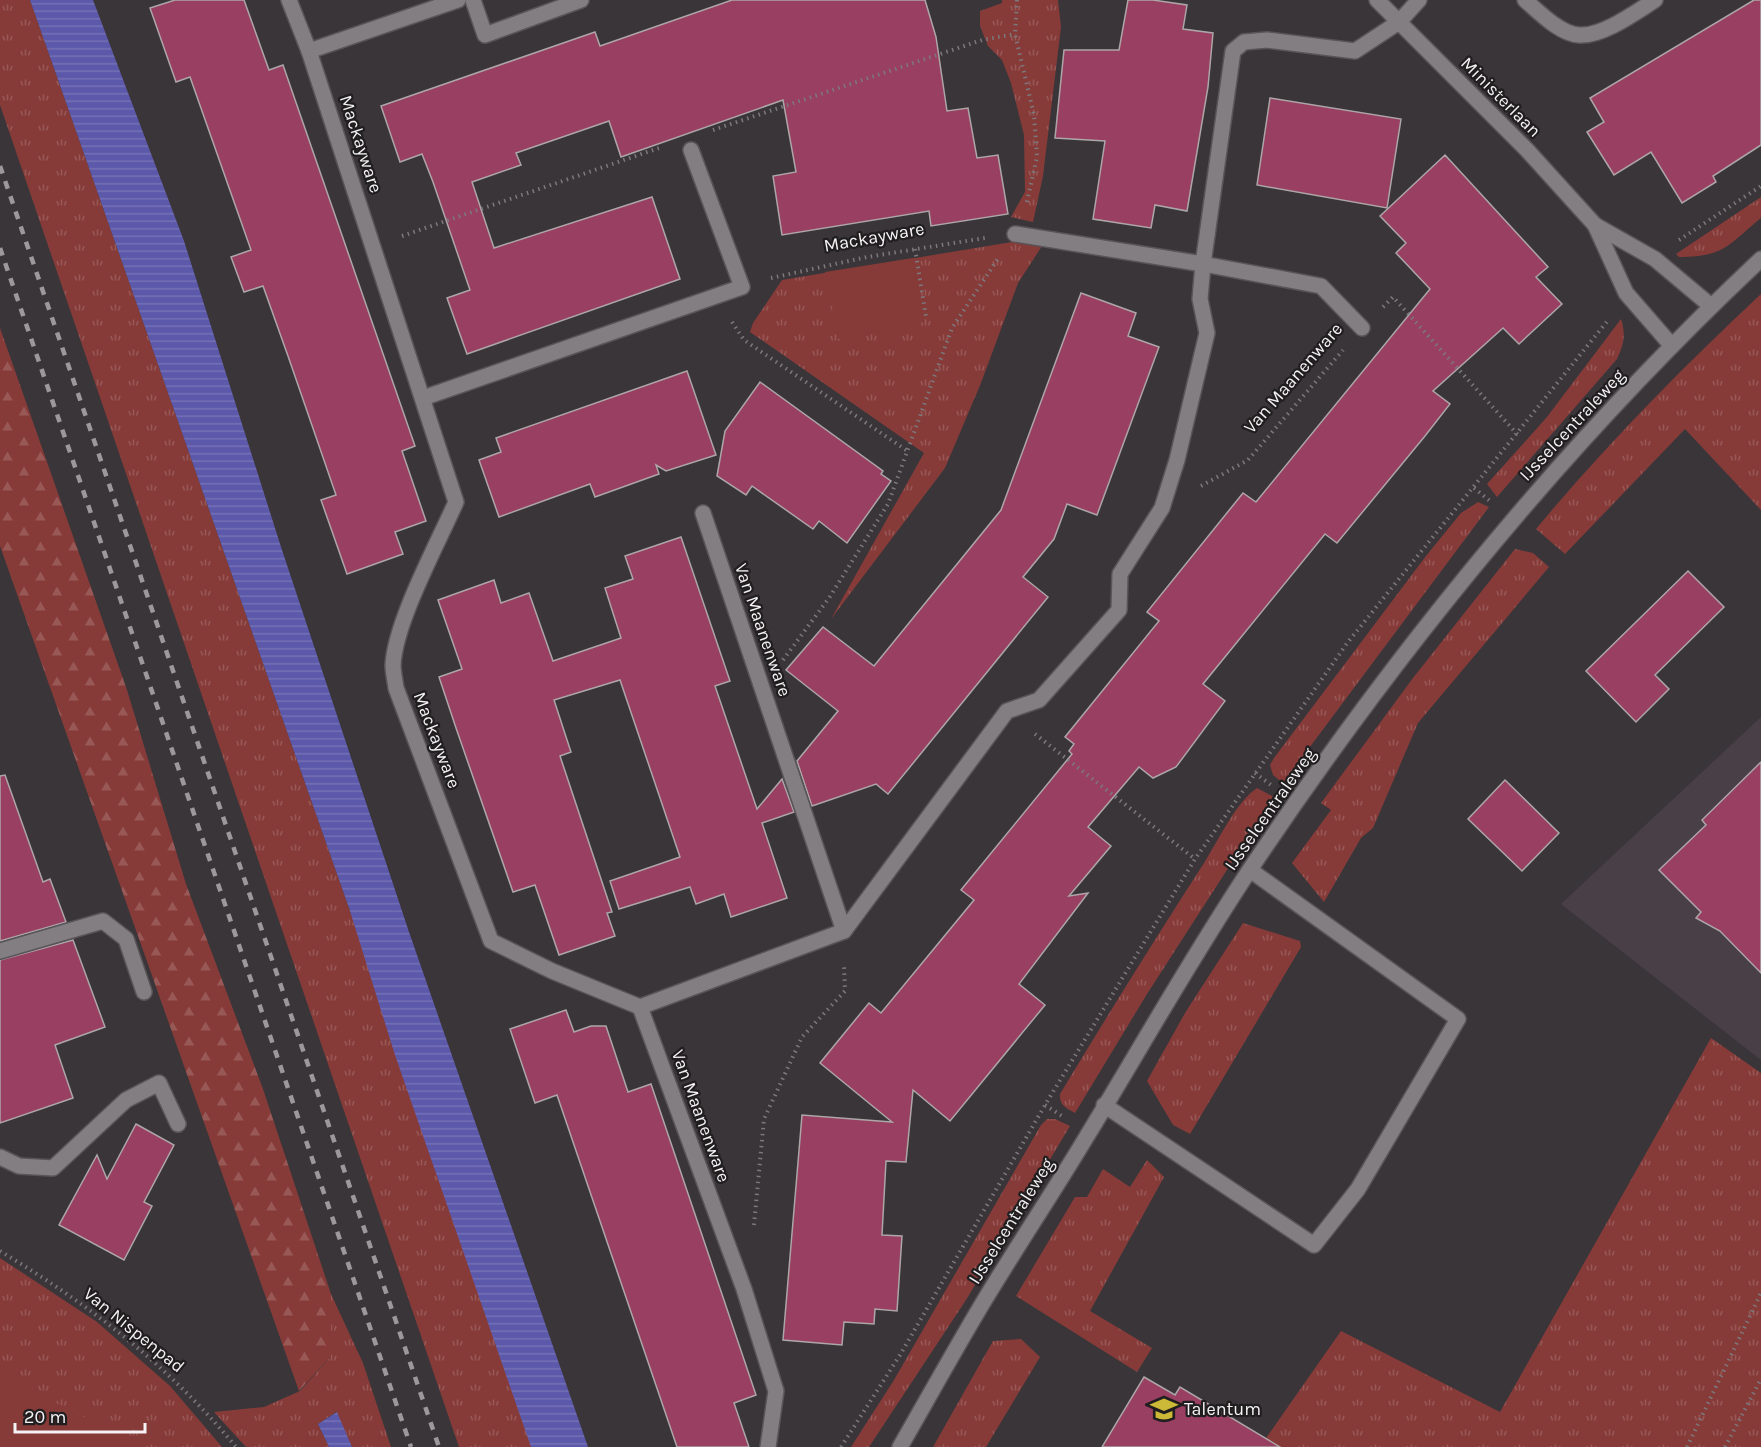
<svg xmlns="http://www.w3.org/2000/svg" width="1761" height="1447" viewBox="0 0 1761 1447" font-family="Karla,sans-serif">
  <defs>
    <pattern id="grass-tufts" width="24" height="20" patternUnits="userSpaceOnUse" patternTransform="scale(1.5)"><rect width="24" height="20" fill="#863b39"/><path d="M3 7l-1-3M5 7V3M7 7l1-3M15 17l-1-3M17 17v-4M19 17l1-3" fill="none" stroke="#985856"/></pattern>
    <pattern id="forest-firs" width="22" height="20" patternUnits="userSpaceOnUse" patternTransform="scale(1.5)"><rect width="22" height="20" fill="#863b39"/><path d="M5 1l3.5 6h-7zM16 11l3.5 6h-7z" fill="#985856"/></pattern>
    <pattern id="water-rules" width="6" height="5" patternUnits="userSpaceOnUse" patternTransform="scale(1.5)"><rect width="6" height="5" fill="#5d59aa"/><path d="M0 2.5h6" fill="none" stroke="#7571b6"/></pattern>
  </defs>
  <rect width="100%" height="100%" fill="#3a3539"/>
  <!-- built -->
  <path fill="#493f47" d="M 1761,717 L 1761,1060 L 1561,904 Z"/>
  <!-- grass -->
  <g fill="url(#grass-tufts)">
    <path d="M 0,0 L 30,0 L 349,908 L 532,1447 L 459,1447 L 0,105 Z"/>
    <path d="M 1002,0 L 1058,0 L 1061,27 L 1043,176 L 1033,222 L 1011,217 L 1025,192 L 1024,135 L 1011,83 L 1002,60 L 988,46 L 980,26 L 980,11 L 1002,3 Z"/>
    <path d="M 1761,197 L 1761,218 C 1728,245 1724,257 1679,257 L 1676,254 Z"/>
    <path d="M 1018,241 L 1042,246 L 1018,283 L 981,383 L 945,468 L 831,619 L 924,453 L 750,332 L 753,323 L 782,280 Z"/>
    <path d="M 1761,294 L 1761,510 L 1685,429 L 1565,554 L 1536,529 C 1606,445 1681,369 1761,294 Z"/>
    <path d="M 1621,319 C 1626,335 1624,344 1617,359 L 1497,497 L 1487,484 L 1547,417 Z"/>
    <path d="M 1478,502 L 1489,507 L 1283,783 L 1273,775 L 1270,765 L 1274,758 L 1426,556 L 1461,513 Z"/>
    <path d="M 1515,549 L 1533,553 L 1549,567 L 1418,723 L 1373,828 L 1361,838 L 1324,902 L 1292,863 L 1331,810 L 1321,803 L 1413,678 Z"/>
    <path d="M 1257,788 L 1274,797 L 1147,994 L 1075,1113 C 1066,1108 1059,1105 1060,1094 C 1107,1016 1155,939 1204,863 C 1218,841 1236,802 1257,788 Z"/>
    <path d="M 1243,923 L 1300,941 L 1301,947 L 1190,1134 L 1173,1125 L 1147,1081 L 1185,1013 Z"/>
    <path d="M 1711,1038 L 1761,1073 L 1761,1447 L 1274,1447 L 1264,1441 L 1341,1331 L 1500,1412 Z"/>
    <path d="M 1047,1119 L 1055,1119 L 1070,1126 L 966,1300 L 869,1447 L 851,1447 L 894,1380 L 1041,1125 Z"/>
    <path d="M 1147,1160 L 1164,1177 L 1090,1311 L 1152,1348 L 1137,1372 L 1016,1296 L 1075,1197 L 1087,1197 L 1103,1169 L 1130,1187 Z"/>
    <path d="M 0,1258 L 97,1322 L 170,1386 L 222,1447 L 0,1447 Z"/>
    <path d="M 331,1294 L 363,1363 L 391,1447 L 352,1447 L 336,1412 L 318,1424 L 329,1447 L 246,1447 L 214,1412 L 264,1407 L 300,1391 L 331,1356 Z"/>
    <path d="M 1021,1339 L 1040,1357 L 986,1447 L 933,1447 L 993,1341 Z"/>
  </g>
  <!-- forest -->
  <path fill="url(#forest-firs)" d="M 0,328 L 127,690 L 186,884 L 263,1089 L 331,1294 L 331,1356 L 299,1391 L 0,546 Z"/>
  <!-- park -->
  <g fill="#863b39">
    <path d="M 913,258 L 924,322 L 838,339 L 825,272 Z"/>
    <path d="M 0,1375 L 128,1439 L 124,1447 L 0,1447 Z"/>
  </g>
  <!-- water -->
  <g fill="url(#water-rules)">
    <path d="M 30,0 L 93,0 L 184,241 L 281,547 L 409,932 L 588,1447 L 531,1447 L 395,1055 L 349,908 Z"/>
    <path d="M 337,1412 L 352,1447 L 329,1447 L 318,1424 Z"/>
  </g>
  <!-- building -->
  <g fill="#993f62" stroke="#ada6a7" stroke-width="1.5">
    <path d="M 175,0 L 244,0 L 269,70 L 283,65 L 415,446 L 402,451 L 426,521 L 395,532 L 403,554 L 347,574 L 321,500 L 336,495 L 288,356 L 263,286 L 244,292 L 231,257 L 251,250 L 190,77 L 176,82 L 150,8 Z"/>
    <path d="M 732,0 L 925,0 L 936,37 L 947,111 L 968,108 L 977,158 L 998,155 L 1008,214 L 931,226 L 929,211 L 782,235 L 773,176 L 796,172 L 783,100 L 621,157 L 609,121 L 516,153 L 521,165 L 472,182 L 494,248 L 652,197 L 680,279 L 467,354 L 447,298 L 470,290 L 433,182 L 422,154 L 400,162 L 381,106 L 595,32 L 600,46 Z"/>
    <path d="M 1128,0 L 1153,0 L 1187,5 L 1183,29 L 1213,33 L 1208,87 L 1187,211 L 1155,205 L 1151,228 L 1093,219 L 1105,141 L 1055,138 L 1064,50 L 1119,50 Z"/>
    <path d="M 1754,0 L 1761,0 L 1761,145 L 1713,176 L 1716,182 L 1682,203 L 1651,152 L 1614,175 L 1587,132 L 1604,122 L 1590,98 Z"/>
    <path d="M 1270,98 L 1401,119 L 1387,208 L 1257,185 Z"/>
    <path d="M 1445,155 L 1548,267 L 1536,277 L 1562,304 L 1519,344 L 1503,328 L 1433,391 L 1450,404 L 1425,436 L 1337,543 L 1325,534 L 1203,684 L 1225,701 L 1176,767 L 1153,778 L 1139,767 L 1088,827 L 1111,846 L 1069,896 L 1088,893 L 1019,984 L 1045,1005 L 950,1121 L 913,1090 L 906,1162 L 886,1161 L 882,1235 L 902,1236 L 897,1311 L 875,1309 L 874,1324 L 844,1322 L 842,1345 L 783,1340 L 802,1115 L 892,1122 L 820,1063 L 869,1003 L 881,1013 L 974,900 L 961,890 L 1072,754 L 1069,751 L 1074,744 L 1065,737 L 1159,621 L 1147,612 L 1243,493 L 1256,502 L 1430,289 L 1396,253 L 1406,243 L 1380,216 Z"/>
    <path d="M 1081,293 L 1136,313 L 1128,336 L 1159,347 L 1097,515 L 1067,504 L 1054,539 L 1023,577 L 1048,597 L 888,794 L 876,784 L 812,806 L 797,761 L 838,711 L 786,670 L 823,627 L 874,666 L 1001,510 Z"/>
    <path d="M 687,371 L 716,455 L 666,471 L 656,465 L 659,474 L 595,497 L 590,484 L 499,517 L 479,460 L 501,452 L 496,438 Z"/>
    <path d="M 760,382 L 883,471 L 881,474 L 891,481 L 847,543 L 819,521 L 813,529 L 752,486 L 746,495 L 717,476 L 725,431 Z"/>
    <path d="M 681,537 L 730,681 L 715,686 L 757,809 L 782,779 L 794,812 L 762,823 L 787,898 L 731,917 L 724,894 L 696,904 L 690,887 L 619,909 L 610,881 L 680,857 L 620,680 L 554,700 L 571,752 L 560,756 L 612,912 L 607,913 L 615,936 L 559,955 L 535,885 L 513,892 L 456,728 L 439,677 L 462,669 L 438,600 L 494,580 L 501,603 L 529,593 L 553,661 L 621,638 L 605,588 L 633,579 L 625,556 Z"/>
    <path d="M 1688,571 L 1724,607 L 1655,675 L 1669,689 L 1636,722 L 1586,671 Z"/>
    <path d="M 1761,762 L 1761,973 L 1720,931 L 1696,918 L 1701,912 L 1659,870 L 1706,825 L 1702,820 Z"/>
    <path d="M 5,775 L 43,882 L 50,879 L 66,922 L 0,941 L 0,776 Z"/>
    <path d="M 1505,780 L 1559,833 L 1522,871 L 1468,819 Z"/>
    <path d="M 73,940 L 105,1027 L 55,1045 L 73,1098 L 0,1123 L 0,960 Z"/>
    <path d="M 566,1010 L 574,1032 L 591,1026 L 606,1026 L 628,1092 L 651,1084 L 756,1395 L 734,1403 L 749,1447 L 677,1447 L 557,1095 L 535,1103 L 510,1029 Z"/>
    <path d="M 136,1124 L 174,1145 L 144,1202 L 152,1206 L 124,1260 L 59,1225 L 97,1155 L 107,1179 Z"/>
    <path d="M 1144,1377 L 1175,1395 L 1180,1387 L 1280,1447 L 1102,1447 Z"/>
  </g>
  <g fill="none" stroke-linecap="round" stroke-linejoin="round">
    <defs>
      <g id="service">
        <path d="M 0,951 L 103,921 L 126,939 L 144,992"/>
        <path d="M 1104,1105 L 1314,1245 L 1358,1189 L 1458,1019 L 1250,870"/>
        <path d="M 0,1157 L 19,1166 L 53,1168 L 126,1100 L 159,1083 L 178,1124"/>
      </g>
      <g id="minor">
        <path d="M 289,0 L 309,51"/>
        <path d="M 458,0 L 309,51 L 456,502 C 438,543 395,622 393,665 C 393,672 395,680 396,688 L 491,941 L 552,971 L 640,1007"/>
        <path d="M 473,0 L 485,35 L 581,0"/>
        <path d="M 1377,0 L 1527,150 L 1595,225 L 1626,293 L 1672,346"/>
        <path d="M 1525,0 C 1539,12 1560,34 1579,35 C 1602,37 1636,12 1655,0"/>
        <path d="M 1595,225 L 1655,259 L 1711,306"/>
        <path d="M 1015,234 L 1203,264 L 1321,286 L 1362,328"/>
        <path d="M 423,398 L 742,287 L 691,150"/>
        <path d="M 703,513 L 844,931"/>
        <path d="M 640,1007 L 844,931 L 1007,711 L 1039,700 L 1119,610 L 1120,574 L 1162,508 L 1177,460 L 1207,333 L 1200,299 L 1203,264 L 1233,51 L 1244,42 L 1267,40 L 1355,51 L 1399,22 L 1419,0"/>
        <path d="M 640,1007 L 744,1289 L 776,1391 L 768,1447"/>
      </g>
      <path id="tertiary" d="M 900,1447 C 927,1400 953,1353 981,1306 C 1015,1249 1053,1193 1087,1136 C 1142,1046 1194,953 1253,865 C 1400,646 1568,440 1761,259"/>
    </defs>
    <!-- service casing -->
    <use href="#service" stroke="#585457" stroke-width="18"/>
    <!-- minor casing -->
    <use href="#minor" stroke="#585457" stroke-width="18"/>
    <!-- tertiary casing -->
    <use href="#tertiary" stroke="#585457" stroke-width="18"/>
    <!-- path -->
    <g stroke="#7d787c" stroke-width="4" stroke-dasharray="1.5 4.5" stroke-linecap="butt">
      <path d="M 1017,0 L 1015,34 L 1034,115 L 1037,157 L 1026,206"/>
      <path d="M 713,130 L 982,40 L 1015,34"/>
      <path d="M 402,236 L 662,147"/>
      <path d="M 1679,240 L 1761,186"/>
      <path d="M 915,249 L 926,317"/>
      <path d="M 771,278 L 867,257 L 985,238"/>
      <path d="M 1383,307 L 1393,297 L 1518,435"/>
      <path d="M 732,322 L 744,340 L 909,452"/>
      <path d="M 1201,486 L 1248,460 L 1343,350"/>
      <path d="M 1474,488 L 1490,501"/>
      <path d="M 783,660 L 829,598 L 888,504 L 952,328 L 999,257"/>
      <path d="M 1035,734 L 1195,859"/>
      <path d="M 1255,773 L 1271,785"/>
      <path d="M 1045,1105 L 1065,1118"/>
      <path d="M 754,1225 L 764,1119 L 802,1037 L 845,991 L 844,964"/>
      <path d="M 0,1251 C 90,1305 169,1366 236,1447"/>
      <path d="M 841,1447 L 900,1355 L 1048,1100 L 1195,859 L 1348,642 L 1609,319"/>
      <path d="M 1687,1447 L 1761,1293"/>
      <path d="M 1725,1447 L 1761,1379"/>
    </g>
    <!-- service -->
    <use href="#service" stroke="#837e82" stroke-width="15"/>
    <!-- minor -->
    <use href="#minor" stroke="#837e82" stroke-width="15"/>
    <!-- tertiary -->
    <use href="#tertiary" stroke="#837e82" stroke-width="15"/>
    <!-- rail -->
    <g stroke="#9c989b" stroke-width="4.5" stroke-dasharray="8 8" stroke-linecap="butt">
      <path d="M 0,166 L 439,1447"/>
      <path d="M 0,248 L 411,1447"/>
    </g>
  </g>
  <!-- icons -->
  <defs>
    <symbol id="school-bare" viewBox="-9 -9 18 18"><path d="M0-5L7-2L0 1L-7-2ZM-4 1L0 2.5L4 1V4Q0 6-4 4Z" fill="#cdb938" stroke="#201e1f" stroke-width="2.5" paint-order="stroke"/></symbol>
  </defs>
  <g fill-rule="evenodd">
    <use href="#school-bare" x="1145" y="1390" width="38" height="38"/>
  </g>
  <g text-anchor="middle" stroke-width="4.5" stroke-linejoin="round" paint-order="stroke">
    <!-- street labels -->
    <g font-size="18" fill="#f5f2f5" stroke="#201e1f">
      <text transform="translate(1501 97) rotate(45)" y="6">Ministerlaan</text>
      <text transform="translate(361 144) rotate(72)" y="6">Mackayware</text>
      <text transform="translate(874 237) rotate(-10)" y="6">Mackayware</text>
      <text transform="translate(1293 378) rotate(-49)" y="6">Van Maanenware</text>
      <text transform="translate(1572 425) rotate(-47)" y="6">IJsselcentraleweg</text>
      <text transform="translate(763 630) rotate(71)" y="6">Van Maanenware</text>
      <text transform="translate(437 740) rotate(69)" y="6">Mackayware</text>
      <text transform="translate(1270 809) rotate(-55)" y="6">IJsselcentraleweg</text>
      <text transform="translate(701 1116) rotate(70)" y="6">Van Maanenware</text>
      <text transform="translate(1011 1221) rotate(-58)" y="6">IJsselcentraleweg</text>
      <text transform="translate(134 1330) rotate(39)" y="6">Van Nispenpad</text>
    </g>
    <!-- poi labels -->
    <g font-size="18" fill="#f5f2f5" stroke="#201e1f" text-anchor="start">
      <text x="1184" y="1415">Talentum</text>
    </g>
  </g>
  <!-- scale -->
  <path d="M15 1423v9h130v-9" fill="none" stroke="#f5f2f5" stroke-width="3"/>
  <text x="24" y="1423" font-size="18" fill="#f5f2f5" stroke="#201e1f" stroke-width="4.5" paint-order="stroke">20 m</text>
</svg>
